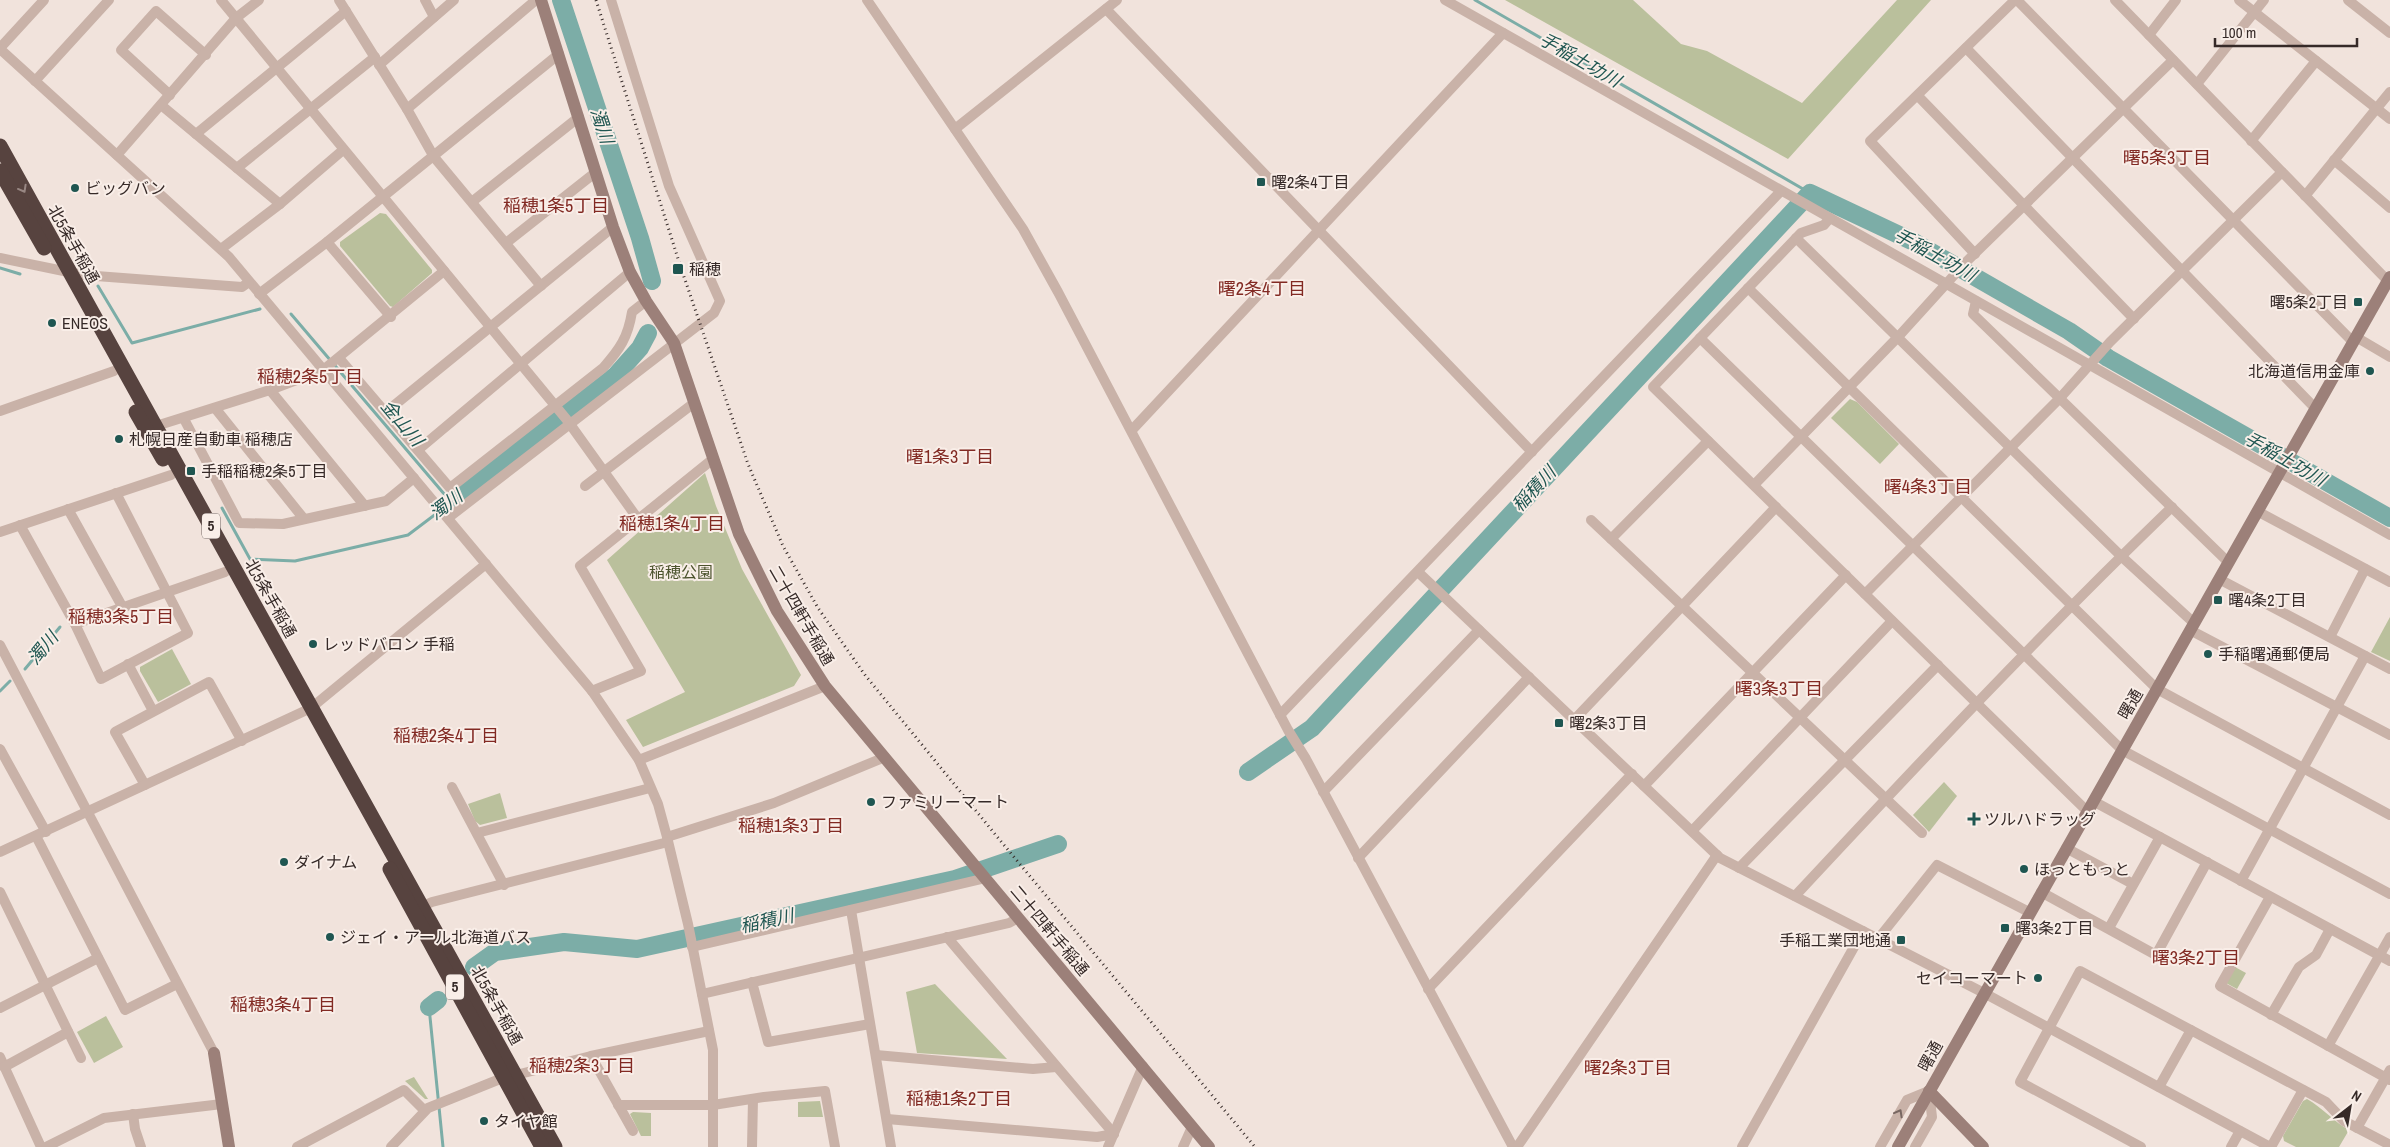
<svg xmlns="http://www.w3.org/2000/svg" width="2390" height="1147" viewBox="0 0 2390 1147" font-family="'Archivo Narrow','Noto Sans JP',sans-serif">
  <rect width="100%" height="100%" fill="#f1e3dc"/>
  <!-- green -->
  <g fill="#bac09c">
    <path d="M 1505,0 L 1633,0 L 1681,44 L 1707,51 L 1802,103 L 1897,0 L 1931,0 L 1788,159 Z"/>
    <path d="M 380,213 L 386,214 L 432,270 L 432,273 L 393,307 L 390,306 L 340,246 L 340,242 Z"/>
    <path d="M 1850,399 L 1857,402 L 1899,444 L 1880,464 L 1831,418 Z"/>
    <path d="M 705,473 L 716,506 L 742,569 L 801,675 L 794,686 L 643,747 L 626,720 L 685,692 L 607,560 Z"/>
    <path d="M 2390,617 L 2390,661 L 2371,652 Z"/>
    <path d="M 172,649 L 191,684 L 158,702 L 140,671 L 140,667 Z"/>
    <path d="M 1944,782 L 1957,796 L 1929,832 L 1913,815 Z"/>
    <path d="M 500,793 L 507,818 L 480,825 L 475,821 L 468,804 Z"/>
    <path d="M 2235,967 L 2246,973 L 2237,989 L 2226,983 Z"/>
    <path d="M 935,984 L 1007,1059 L 917,1053 L 906,992 Z"/>
    <path d="M 106,1016 L 123,1047 L 94,1063 L 77,1032 Z"/>
    <path d="M 414,1077 L 428,1099 L 425,1099 L 405,1081 Z"/>
    <path d="M 2307,1099 C 2323,1108 2333,1121 2349,1130 L 2339,1147 L 2296,1147 L 2284,1141 L 2283,1136 L 2303,1101 Z"/>
    <path d="M 820,1101 L 823,1117 L 798,1117 L 798,1102 Z"/>
    <path d="M 633,1112 L 651,1113 L 651,1136 L 641,1136 L 630,1114 Z"/>
  </g>
  <g fill="none" stroke-linecap="round" stroke-linejoin="round">
    <!-- stream -->
    <g stroke="#7cada7" stroke-width="3">
      <path d="M 1475,0 L 1810,193"/>
      <path d="M 0,268 L 20,274"/>
      <path d="M 98,286 L 132,343 L 260,309"/>
      <path d="M 291,314 L 445,495 L 456,498"/>
      <path d="M 222,508 L 250,559 L 295,561 L 408,535 L 457,498"/>
      <path d="M 25,669 L 60,627"/>
      <path d="M 0,691 L 10,681"/>
      <path d="M 429,1007 L 443,1147"/>
    </g>
    <!-- river -->
    <g stroke="#7cada7" stroke-width="18">
      <path d="M 561,0 L 640,238 L 652,281"/>
      <path d="M 457,498 L 616,375 L 640,348 L 648,333"/>
      <path d="M 1248,772 L 1312,728 L 1810,193 L 1914,242 L 2069,331 L 2108,358 L 2390,518"/>
      <path d="M 474,967 L 495,952 L 564,942 L 637,949 L 955,879 L 1058,844"/>
      <path d="M 429,1007 L 438,1000"/>
    </g>
    <!-- street -->
    <g stroke="#c9b2a8" stroke-width="10">
      <path d="M 221,0 L 567,420 L 638,519"/>
      <path d="M 339,0 L 407,109 L 434,157 L 541,286"/>
      <path d="M 425,0 L 434,17"/>
      <path d="M 867,0 L 1023,229 L 1058,292 L 1288,730 L 1306,759 L 1513,1147"/>
      <path d="M 1445,0 L 2390,535"/>
      <path d="M 2017,0 L 2353,342"/>
      <path d="M 2115,0 L 2388,281"/>
      <path d="M 2239,0 L 2390,119"/>
      <path d="M 2348,0 L 2390,33"/>
      <path d="M 1106,9 L 1532,452"/>
      <path d="M 2149,35 L 2176,0"/>
      <path d="M 0,48 L 44,0"/>
      <path d="M 1966,48 L 2315,408"/>
      <path d="M 0,49 L 229,257 L 592,691 L 639,760 L 658,804 L 667,837 L 688,924 L 713,1050 L 713,1147"/>
      <path d="M 379,65 L 454,0"/>
      <path d="M 35,81 L 109,0"/>
      <path d="M 2197,84 L 2264,0"/>
      <path d="M 170,95 L 121,50 L 156,11 L 206,55"/>
      <path d="M 1918,96 L 2134,319"/>
      <path d="M 161,105 L 280,204"/>
      <path d="M 407,109 L 536,0"/>
      <path d="M 955,129 L 1117,0"/>
      <path d="M 196,134 L 346,11"/>
      <path d="M 2251,141 L 2316,61"/>
      <path d="M 117,155 L 236,18 L 259,0"/>
      <path d="M 2334,160 L 2390,208"/>
      <path d="M 237,168 L 375,57"/>
      <path d="M 2305,196 L 2390,92"/>
      <path d="M 473,201 L 579,117"/>
      <path d="M 1830,218 L 1824,225 L 1801,233 L 1653,387 L 2087,811"/>
      <path d="M 1796,238 L 2121,556 L 2194,623"/>
      <path d="M 327,242 L 391,317"/>
      <path d="M 506,243 L 596,172"/>
      <path d="M 221,249 L 280,204 L 343,150"/>
      <path d="M 1975,254 L 1870,141 L 2015,0"/>
      <path d="M 0,258 L 83,275 L 242,287 L 249,282"/>
      <path d="M 1748,288 L 2157,689 L 2390,815"/>
      <path d="M 259,294 L 327,242 L 559,54"/>
      <path d="M 1976,301 L 1973,314 L 2228,562"/>
      <path d="M 2356,337 L 2390,357"/>
      <path d="M 1700,338 L 2122,750 L 2390,894"/>
      <path d="M 339,358 L 450,488 L 603,368 C 620,349 628,337 632,312 L 646,301"/>
      <path d="M 270,390 L 365,506"/>
      <path d="M 215,408 L 304,519"/>
      <path d="M 0,411 L 114,371"/>
      <path d="M 386,412 L 613,227"/>
      <path d="M 184,419 L 239,523 L 283,524 L 386,501 L 414,478"/>
      <path d="M 156,426 L 270,390 L 323,370 L 444,271"/>
      <path d="M 1132,430 L 1503,33"/>
      <path d="M 418,450 L 630,272"/>
      <path d="M 1754,485 L 1898,337 L 1966,262 L 2173,60"/>
      <path d="M 585,486 L 694,403"/>
      <path d="M 68,509 L 123,608"/>
      <path d="M 2257,511 L 2390,582"/>
      <path d="M 448,518 L 714,313 L 720,301 L 669,186 L 611,0"/>
      <path d="M 1591,520 L 1922,833"/>
      <path d="M 20,525 L 75,624 L 101,679 L 188,633 L 116,493"/>
      <path d="M 0,532 L 171,475"/>
      <path d="M 1611,539 L 1708,441"/>
      <path d="M 1418,572 L 1720,858 L 1984,993 L 2270,1147"/>
      <path d="M 2219,579 L 2390,669"/>
      <path d="M 1865,594 L 2060,398 L 2110,342 L 2282,172"/>
      <path d="M 75,624 L 225,572"/>
      <path d="M 2190,630 L 2390,735"/>
      <path d="M 2330,637 L 2365,569"/>
      <path d="M 0,645 L 214,1053"/>
      <path d="M 128,664 L 153,711"/>
      <path d="M 592,691 L 641,671 L 580,566 L 713,459"/>
      <path d="M 1280,715 L 1781,191"/>
      <path d="M 1574,720 L 1776,507"/>
      <path d="M 0,749 L 46,832"/>
      <path d="M 639,760 L 825,686"/>
      <path d="M 145,785 L 115,732 L 209,682 L 242,741"/>
      <path d="M 1644,786 L 1846,575"/>
      <path d="M 452,787 L 504,885"/>
      <path d="M 1323,792 L 1479,630"/>
      <path d="M 2093,801 L 2390,961"/>
      <path d="M 1692,831 L 1892,621"/>
      <path d="M 477,833 L 650,788"/>
      <path d="M 36,836 L 125,1010 L 177,984"/>
      <path d="M 667,837 L 774,803 L 885,757"/>
      <path d="M 2066,848 L 2133,884"/>
      <path d="M 0,852 L 311,708 L 486,564"/>
      <path d="M 1358,858 L 1529,677"/>
      <path d="M 1739,868 L 1938,665"/>
      <path d="M 2241,881 L 2365,656"/>
      <path d="M 0,892 L 81,1058"/>
      <path d="M 2041,892 L 2156,955 L 2207,862"/>
      <path d="M 1795,896 C 1918,764 2042,632 2172,507"/>
      <path d="M 2270,897 L 2220,986 L 2390,1080"/>
      <path d="M 423,906 L 432,902 L 668,842"/>
      <path d="M 851,910 L 891,1147"/>
      <path d="M 2109,928 L 2160,837"/>
      <path d="M 947,937 L 1114,1134"/>
      <path d="M 1878,939 L 1937,865 L 2029,912"/>
      <path d="M 692,947 L 986,878"/>
      <path d="M 752,982 L 768,1042 L 870,1024"/>
      <path d="M 1428,989 L 1632,774"/>
      <path d="M 702,994 L 1009,923 L 1018,918"/>
      <path d="M 0,1008 L 98,958"/>
      <path d="M 2271,1015 L 2299,967 L 2316,955 L 2330,929"/>
      <path d="M 2328,1046 L 2390,937"/>
      <path d="M 876,1055 L 1033,1069 L 1056,1067"/>
      <path d="M 591,1056 L 633,1131"/>
      <path d="M 0,1057 L 41,1147"/>
      <path d="M 4,1067 L 68,1032"/>
      <path d="M 516,1075 L 591,1056 L 709,1031"/>
      <path d="M 2159,1087 L 2191,1030"/>
      <path d="M 618,1105 L 713,1105 L 764,1097 L 825,1091 L 835,1147"/>
      <path d="M 133,1114 L 135,1129 L 141,1147"/>
      <path d="M 887,1119 L 1097,1137 L 1114,1134"/>
      <path d="M 2357,1128 L 2390,1070"/>
      <path d="M 46,1147 L 104,1118 L 222,1104"/>
      <path d="M 297,1147 L 404,1090 L 424,1110"/>
      <path d="M 391,1147 L 428,1108 L 505,1077"/>
      <path d="M 752,1147 L 753,1099"/>
      <path d="M 1108,1147 L 1143,1066"/>
      <path d="M 1183,1147 L 1192,1127"/>
      <path d="M 1517,1147 L 1717,855"/>
      <path d="M 1742,1147 L 1863,931"/>
      <path d="M 1880,1147 L 1907,1100 L 1929,1091 L 1932,1117 L 1915,1147"/>
      <path d="M 2141,1147 L 2020,1082 L 2080,971 L 2326,1102 L 2344,1121 L 2390,1145"/>
      <path d="M 2231,1147 L 2240,1131"/>
      <path d="M 2271,1147 L 2303,1090"/>
    </g>
    <!-- secondary -->
    <g stroke="#9c8079" stroke-width="12">
      <path d="M 541,0 L 613,227 L 630,272 L 646,301 L 674,343 L 739,534 L 777,611 L 825,686 L 1209,1147"/>
      <path d="M 214,1053 L 229,1147"/>
      <path d="M 1929,1091 L 1983,1147"/>
      <path d="M 1898,1147 L 2390,277"/>
    </g>
    <!-- highway -->
    <g stroke="#57433f" stroke-width="15">
      <path d="M 0,146 L 555,1147"/>
      <path d="M 0,171 L 44,248"/>
      <path d="M 136,412 L 163,459"/>
      <path d="M 390,869 L 542,1147"/>
    </g>
    <!-- rail -->
    <path stroke="#362a28" stroke-width="3" stroke-dasharray="1 4" stroke-linecap="butt" d="M 596,0 L 681,268 L 748,464 L 783,546 L 818,608 L 865,675 L 999,839 L 1255,1147"/>
  </g>
  <!-- one-way arrows -->
  <defs><path id="oneway-chevron" d="M-2-3.5L2.5 0L-2 3.5" fill="none" stroke-width="1.6" stroke-linecap="round" stroke-linejoin="round" transform="scale(1.25)"/></defs>
  <use stroke="#988783" href="#oneway-chevron" transform="translate(23 189) rotate(61)"/>
  <use stroke="#786762" href="#oneway-chevron" transform="translate(1899 1113) rotate(-61)"/>
  <!-- markers -->
  <g fill="#1f5651" stroke="#f9eee8" stroke-width="2">
    <rect x="1256" y="177" width="10" height="10" rx="2.5"/>
    <circle cx="75" cy="188" r="5"/>
    <rect x="672" y="263" width="12" height="12" rx="2.5"/>
    <rect x="2353" y="297" width="10" height="10" rx="2.5"/>
    <circle cx="52" cy="323" r="5"/>
    <circle cx="2370" cy="371" r="5"/>
    <circle cx="119" cy="439" r="5"/>
    <rect x="186" y="466" width="10" height="10" rx="2.5"/>
    <rect x="2213" y="595" width="10" height="10" rx="2.5"/>
    <circle cx="313" cy="644" r="5"/>
    <circle cx="2208" cy="654" r="5"/>
    <rect x="1554" y="718" width="10" height="10" rx="2.5"/>
    <circle cx="871" cy="802" r="5"/>
    <path d="M1971.5 811.5h5v5h5v5h-5v5h-5v-5h-5v-5h5z"/>
    <circle cx="284" cy="862" r="5"/>
    <circle cx="2024" cy="869" r="5"/>
    <rect x="2000" y="923" width="10" height="10" rx="2.5"/>
    <circle cx="330" cy="937" r="5"/>
    <rect x="1896" y="935" width="10" height="10" rx="2.5"/>
    <circle cx="2038" cy="978" r="5"/>
    <circle cx="484" cy="1121" r="5"/>
  </g>
  <g text-anchor="middle" stroke-width="4" stroke-linejoin="round" paint-order="stroke">
    <!-- shield labels -->
    <g fill="#f9eee8" stroke="#706562" stroke-width="1">
      <rect x="202" y="513.5" width="18" height="25" rx="4"/>
      <rect x="446" y="974.5" width="18" height="25" rx="4"/>
    </g>
    <g font-size="15" font-weight="bold" fill="#362a28">
      <text x="211" y="531">5</text>
      <text x="455" y="992">5</text>
    </g>
    <!-- poi labels -->
    <g font-size="16" fill="#362a28" stroke="#f9eee8" text-anchor="start">
      <text x="1271" y="188">曙2条4丁目</text>
      <text x="85" y="194">ビッグバン</text>
      <text x="689" y="275">稲穂</text>
      <text x="2348" y="308" text-anchor="end">曙5条2丁目</text>
      <text x="62" y="329">ENEOS</text>
      <text x="2360" y="377" text-anchor="end">北海道信用金庫</text>
      <text x="129" y="445">札幌日産自動車 稲穂店</text>
      <text x="201" y="477">手稲稲穂2条5丁目</text>
      <text x="2228" y="606">曙4条2丁目</text>
      <text x="323" y="650">レッドバロン 手稲</text>
      <text x="2218" y="660">手稲曙通郵便局</text>
      <text x="1569" y="729">曙2条3丁目</text>
      <text x="881" y="808">ファミリーマート</text>
      <text x="1984" y="825">ツルハドラッグ</text>
      <text x="294" y="868">ダイナム</text>
      <text x="2034" y="875">ほっともっと</text>
      <text x="2015" y="934">曙3条2丁目</text>
      <text x="340" y="943">ジェイ・アール北海道バス</text>
      <text x="1891" y="946" text-anchor="end">手稲工業団地通</text>
      <text x="2028" y="984" text-anchor="end">セイコーマート</text>
      <text x="494" y="1127">タイヤ館</text>
    </g>
    <!-- street labels -->
    <g font-size="16" fill="#362a28" stroke="#f9eee8">
      <text transform="translate(74 244) rotate(61)" y="6">北5条手稲通</text>
      <text transform="translate(271 598) rotate(61)" y="6">北5条手稲通</text>
      <text transform="translate(802 615) rotate(60)" y="6">二十四軒手稲通</text>
      <text transform="translate(2130 704) rotate(-60)" y="6">曙通</text>
      <text transform="translate(1050 930) rotate(50)" y="6">二十四軒手稲通</text>
      <text transform="translate(497 1005) rotate(61)" y="6">北5条手稲通</text>
      <text transform="translate(1930 1056) rotate(-61)" y="6">曙通</text>
    </g>
    <!-- park labels -->
    <g font-size="16" fill="#4c532d" stroke="#f9eee8">
      <text x="681" y="578">稲穂公園</text>
    </g>
    <!-- water labels -->
    <g font-size="18" font-style="italic" fill="#1f5651" stroke="#f9eee8">
      <text transform="translate(1580 60) rotate(30)" y="6">手稲土功川</text>
      <text transform="translate(602 126) rotate(72)" y="6">濁川</text>
      <text transform="translate(1935 255) rotate(29)" y="6">手稲土功川</text>
      <text transform="translate(402 423) rotate(50)" y="6">金山川</text>
      <text transform="translate(2285 459) rotate(30)" y="6">手稲土功川</text>
      <text transform="translate(1534 489) rotate(-47)" y="6">稲積川</text>
      <text transform="translate(446 505) rotate(-37)" y="6">濁川</text>
      <text transform="translate(43 648) rotate(-50)" y="6">濁川</text>
      <text transform="translate(767 921) rotate(-12)" y="6">稲積川</text>
    </g>
    <!-- neighbourhood labels -->
    <g font-size="18" fill="#822a23" stroke="#f9eee8">
      <text x="2167" y="164">曙5条3丁目</text>
      <text x="556" y="212">稲穂1条5丁目</text>
      <text x="1262" y="295">曙2条4丁目</text>
      <text x="310" y="383">稲穂2条5丁目</text>
      <text x="950" y="463">曙1条3丁目</text>
      <text x="1928" y="493">曙4条3丁目</text>
      <text x="672" y="530">稲穂1条4丁目</text>
      <text x="121" y="623">稲穂3条5丁目</text>
      <text x="1779" y="695">曙3条3丁目</text>
      <text x="446" y="742">稲穂2条4丁目</text>
      <text x="791" y="832">稲穂1条3丁目</text>
      <text x="2196" y="964">曙3条2丁目</text>
      <text x="283" y="1011">稲穂3条4丁目</text>
      <text x="582" y="1072">稲穂2条3丁目</text>
      <text x="1628" y="1074">曙2条3丁目</text>
      <text x="959" y="1105">稲穂1条2丁目</text>
    </g>
  </g>
  <!-- north arrow -->
  <g transform="translate(2350 1107) rotate(31)" stroke="#f9eee8" stroke-width="4" paint-order="stroke">
  <path d="M0-4L9 19L0 12L-9 19Z" fill="#362a28"/>
  <text y="-8" font-size="14" font-weight="bold" text-anchor="middle" fill="#362a28">N</text>
  </g>
  <!-- scale -->
  <path d="M2215 38v8h142v-8" fill="none" stroke="#362a28" stroke-width="2.5"/>
  <text x="2222" y="38" font-size="15" fill="#362a28" stroke="#f9eee8" stroke-width="4" paint-order="stroke">100 m</text>
</svg>
